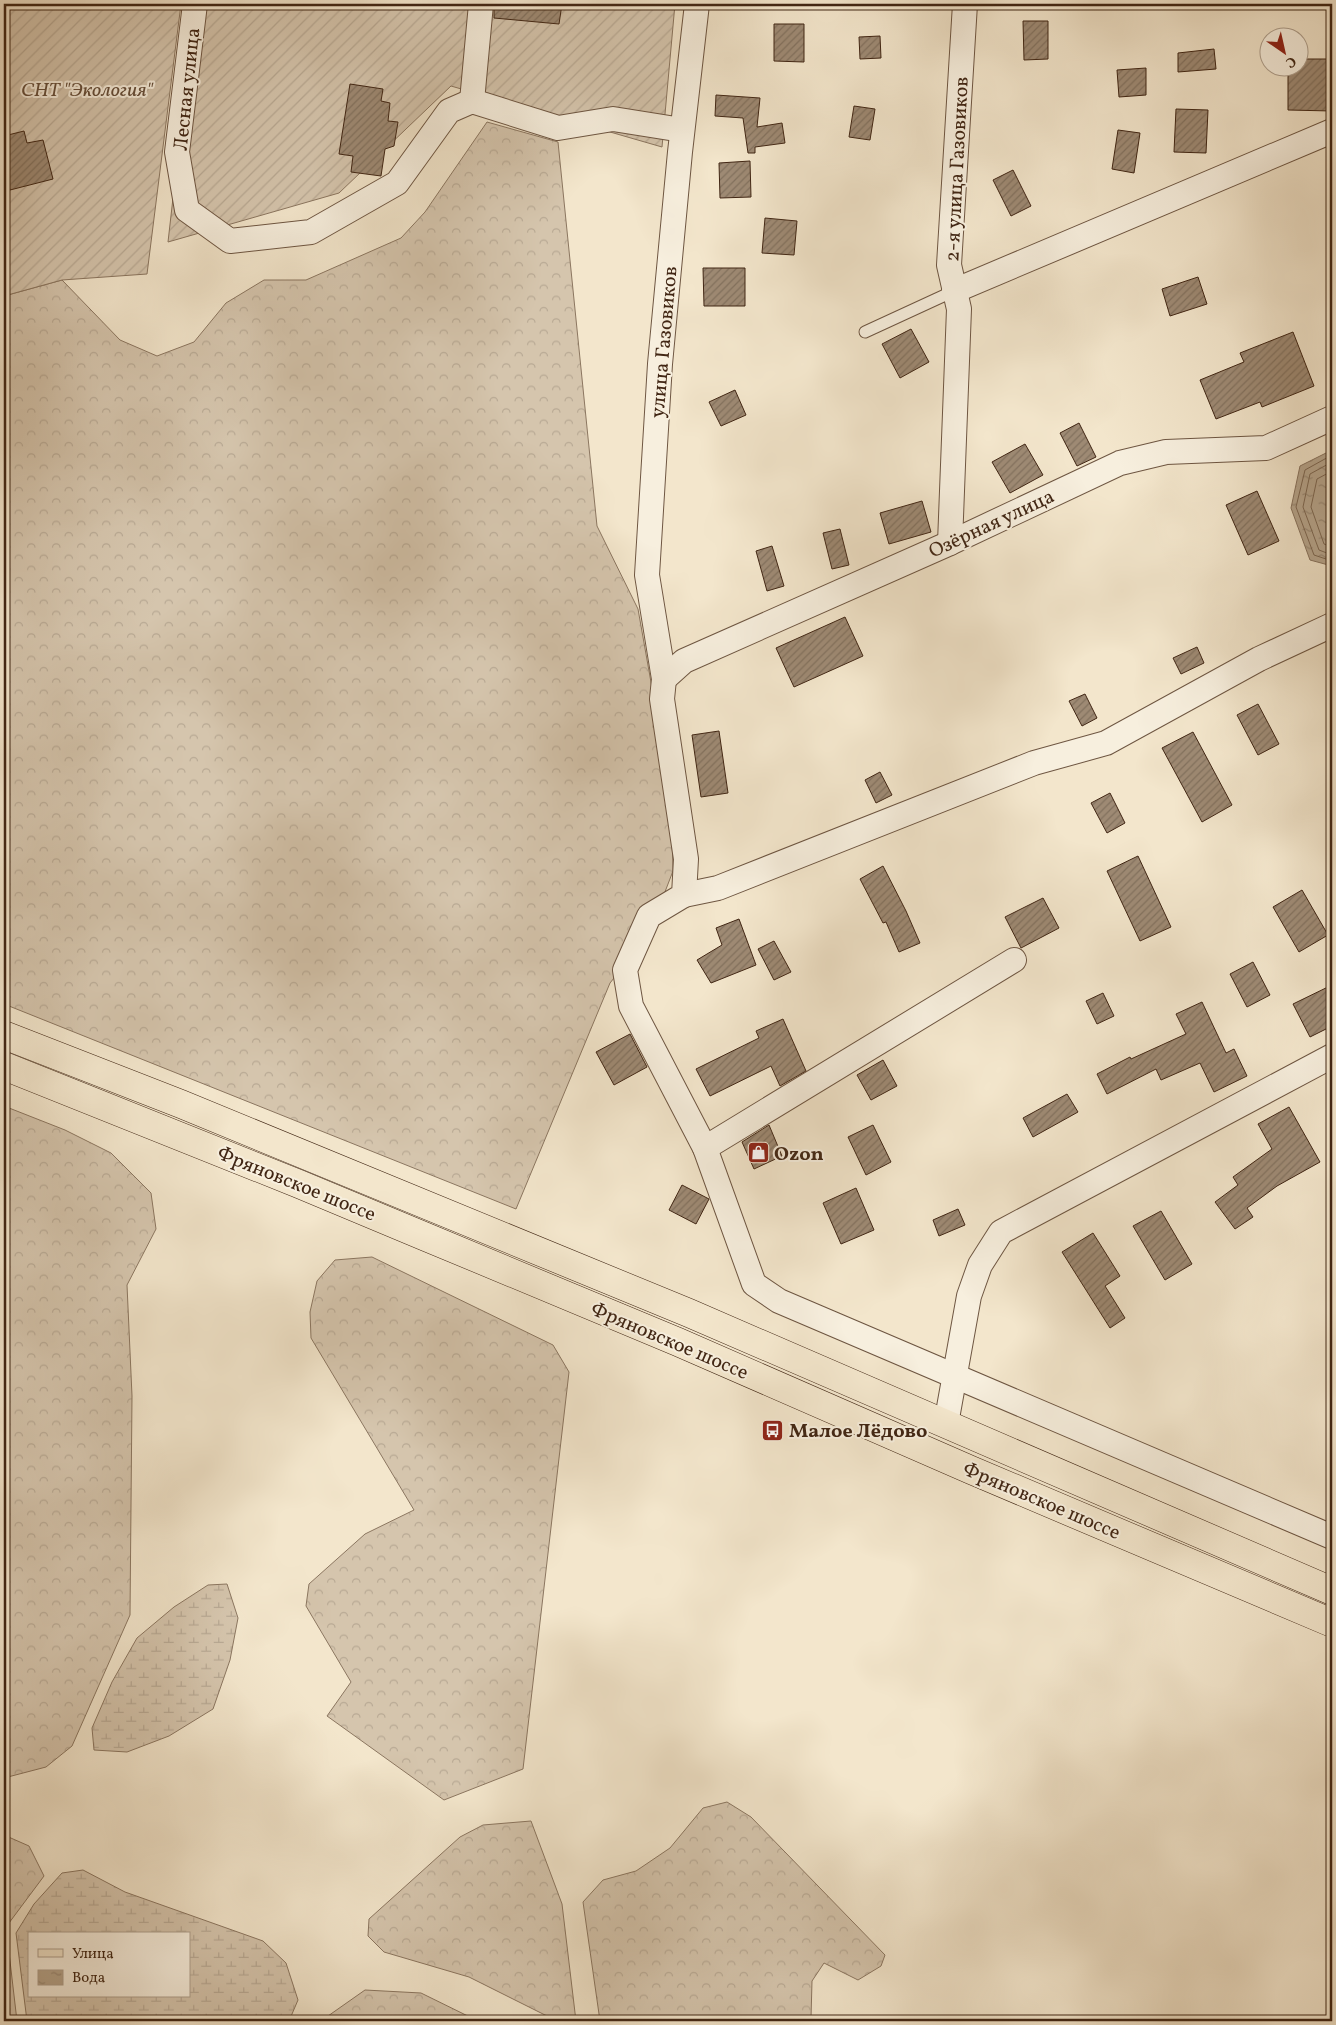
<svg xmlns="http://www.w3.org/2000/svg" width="1336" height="2025" viewBox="0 0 1336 2025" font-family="Vollkorn,serif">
  <defs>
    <pattern id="forest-crowns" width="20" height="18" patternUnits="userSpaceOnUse" patternTransform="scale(1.25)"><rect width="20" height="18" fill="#d5c5ad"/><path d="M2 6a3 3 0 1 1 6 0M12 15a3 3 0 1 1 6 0" fill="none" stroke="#b8a994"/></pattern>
    <pattern id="wetland-marsh" width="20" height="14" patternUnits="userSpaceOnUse" patternTransform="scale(1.25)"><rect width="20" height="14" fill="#d5c5ad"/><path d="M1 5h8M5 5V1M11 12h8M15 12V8" fill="none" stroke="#b8a994"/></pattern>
    <pattern id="garden-furrows" width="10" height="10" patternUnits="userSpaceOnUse" patternTransform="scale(1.25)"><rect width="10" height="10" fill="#d5c5ad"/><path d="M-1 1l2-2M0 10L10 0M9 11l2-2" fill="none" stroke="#b8a994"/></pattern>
    <pattern id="water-ripples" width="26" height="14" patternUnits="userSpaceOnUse" patternTransform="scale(1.25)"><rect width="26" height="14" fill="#b6a58d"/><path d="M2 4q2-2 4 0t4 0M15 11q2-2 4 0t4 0" fill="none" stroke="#968672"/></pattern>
    <pattern id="building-hatch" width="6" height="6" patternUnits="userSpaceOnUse" patternTransform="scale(1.25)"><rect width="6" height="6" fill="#9e8a74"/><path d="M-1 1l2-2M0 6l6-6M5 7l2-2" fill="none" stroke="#82715e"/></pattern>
  </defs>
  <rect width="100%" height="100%" fill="#f3e6cc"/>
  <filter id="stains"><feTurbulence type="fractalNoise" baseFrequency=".004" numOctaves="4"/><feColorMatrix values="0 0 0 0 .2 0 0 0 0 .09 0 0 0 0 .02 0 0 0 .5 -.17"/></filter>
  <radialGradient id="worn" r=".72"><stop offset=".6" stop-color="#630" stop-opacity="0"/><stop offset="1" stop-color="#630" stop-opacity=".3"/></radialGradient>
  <!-- forest -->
  <g fill="url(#forest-crowns)" stroke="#8b7660">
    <path d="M 487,122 L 558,142 L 597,526 L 638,609 L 671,795 L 673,871 L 648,936 L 610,983 L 516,1209 L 4,1004 L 4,296 L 62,280 L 120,340 L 157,356 L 194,342 L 226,303 L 264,280 L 306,280 L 401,238 L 425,212 Z"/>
    <path d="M 4,1106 L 65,1130 L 111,1153 L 151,1193 L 156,1229 L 127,1285 L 132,1396 L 130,1615 L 72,1746 L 46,1767 L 4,1778 Z"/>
    <path d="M 372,1257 L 553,1345 L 569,1372 L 523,1769 L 444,1800 L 327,1716 L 351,1682 L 306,1606 L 309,1584 L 365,1534 L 414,1510 L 311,1338 L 310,1312 L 317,1281 L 335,1260 Z"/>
    <path d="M 727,1802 L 751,1817 L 885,1955 L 881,1966 L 858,1980 L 824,1963 L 812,1981 L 811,2018 L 809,2021 L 600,2021 L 583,1902 L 603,1880 L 636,1871 L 670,1848 L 703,1808 Z"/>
    <path d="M 531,1821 L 562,1904 L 576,2021 L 557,2021 L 469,1977 L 384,1952 L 368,1936 L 369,1919 L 460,1837 L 483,1825 Z"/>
    <path d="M 4,1835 L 29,1846 L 44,1876 L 6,1927 L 17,2021 L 4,2021 Z"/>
    <path d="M 365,1990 L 421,1993 L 478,2021 L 324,2021 L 328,2016 Z"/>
  </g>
  <!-- wetland -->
  <g fill="url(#wetland-marsh)" stroke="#8b7660" fill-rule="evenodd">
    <path d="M 227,1584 L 238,1618 L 230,1660 L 213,1709 L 169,1736 L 127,1752 L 94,1750 L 92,1728 L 112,1682 L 137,1638 L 174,1607 L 208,1585 Z"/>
    <path d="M 83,1870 L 125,1892 L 263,1941 L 286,1963 L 298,2000 L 289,2021 L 27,2021 L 16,1933 L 34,1904 L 62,1873 ZM 29,1934 L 189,1934 L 189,1996 L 29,1996 Z"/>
  </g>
  <!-- garden -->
  <g fill="url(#garden-furrows)" stroke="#8b7660">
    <path d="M 4,4 L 181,4 L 147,274 L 62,280 L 4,296 Z"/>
    <path d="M 195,4 L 675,4 L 662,147 L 451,86 L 339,193 L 168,242 Z"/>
  </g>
  <!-- water -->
  <path fill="url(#water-ripples)" stroke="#87725d" d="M 1332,450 L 1332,566 L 1310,560 L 1291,508 L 1300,466 Z"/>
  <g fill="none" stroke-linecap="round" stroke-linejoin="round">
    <!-- shore -->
    <g stroke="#7c6650" stroke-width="1">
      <path d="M 1332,455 L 1305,470 L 1296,507 L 1314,555 L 1332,561"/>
      <path d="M 1332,462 L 1310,474 L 1303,507 L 1319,550 L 1332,555"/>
      <path d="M 1332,471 L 1317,479 L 1311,507 L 1324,544 L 1332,547"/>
    </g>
  </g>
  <!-- building -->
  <g fill="url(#building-hatch)" stroke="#412614">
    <path d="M 494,4 L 562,4 L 559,24 L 494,18 Z"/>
    <path d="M 1023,21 L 1048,21 L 1048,59 L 1024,60 Z"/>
    <path d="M 774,24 L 804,24 L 804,62 L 774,61 Z"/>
    <path d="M 880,36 L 881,58 L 860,59 L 859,37 Z"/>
    <path d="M 1214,49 L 1216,69 L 1178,72 L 1178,53 Z"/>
    <path d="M 1298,59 L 1332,59 L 1332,111 L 1288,110 L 1288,68 L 1298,68 Z"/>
    <path d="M 1146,68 L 1146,95 L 1119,97 L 1117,70 Z"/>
    <path d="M 350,84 L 383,89 L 381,101 L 390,103 L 388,121 L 398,122 L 394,146 L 385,149 L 381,176 L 351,172 L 353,156 L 339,154 Z"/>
    <path d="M 716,95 L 760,98 L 757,127 L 782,123 L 785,143 L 755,147 L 755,153 L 748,153 L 743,118 L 715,116 Z"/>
    <path d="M 854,106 L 875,109 L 870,140 L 849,137 Z"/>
    <path d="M 1176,109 L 1208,110 L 1206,153 L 1174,152 Z"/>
    <path d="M 1118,130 L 1140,133 L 1134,173 L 1112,169 Z"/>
    <path d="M 24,131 L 27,143 L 43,140 L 53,179 L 10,190 L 4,164 L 4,136 Z"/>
    <path d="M 750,161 L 751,197 L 720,198 L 719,163 Z"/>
    <path d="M 1013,170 L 1031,206 L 1011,216 L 993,180 Z"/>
    <path d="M 765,218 L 797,221 L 794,255 L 762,253 Z"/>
    <path d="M 703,268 L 745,268 L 745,306 L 704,306 Z"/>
    <path d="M 1198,277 L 1207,304 L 1170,316 L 1162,289 Z"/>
    <path d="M 911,329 L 929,362 L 900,378 L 882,344 Z"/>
    <path d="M 1293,332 L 1314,386 L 1262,407 L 1260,402 L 1216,419 L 1200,380 L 1244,362 L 1240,353 Z"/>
    <path d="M 735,390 L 746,415 L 721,426 L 709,402 Z"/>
    <path d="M 1079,423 L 1096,457 L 1077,466 L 1060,433 Z"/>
    <path d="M 1025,444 L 1043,475 L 1010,493 L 992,462 Z"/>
    <path d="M 1257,491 L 1279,541 L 1248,555 L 1226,505 Z"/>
    <path d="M 922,501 L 931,532 L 889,544 L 880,513 Z"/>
    <path d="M 840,529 L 849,565 L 832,569 L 823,533 Z"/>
    <path d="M 772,546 L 784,586 L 767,591 L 756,551 Z"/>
    <path d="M 845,617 L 863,656 L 794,687 L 776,648 Z"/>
    <path d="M 1197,647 L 1204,663 L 1181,674 L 1173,658 Z"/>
    <path d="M 1085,694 L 1097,718 L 1082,726 L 1069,701 Z"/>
    <path d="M 1258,704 L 1279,744 L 1258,755 L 1237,715 Z"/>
    <path d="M 719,731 L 728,793 L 701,797 L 692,735 Z"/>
    <path d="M 1193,732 L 1232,805 L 1202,822 L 1162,748 Z"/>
    <path d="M 880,772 L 892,795 L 876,803 L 865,780 Z"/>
    <path d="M 1110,793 L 1125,823 L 1107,833 L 1091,803 Z"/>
    <path d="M 1138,856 L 1171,927 L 1140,941 L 1107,871 Z"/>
    <path d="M 883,866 L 906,911 L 920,943 L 899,952 L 886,922 L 883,923 L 860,879 Z"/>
    <path d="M 1302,890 L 1328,935 L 1299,952 L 1273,907 Z"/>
    <path d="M 1043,898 L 1059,928 L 1021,948 L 1005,917 Z"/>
    <path d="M 739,919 L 756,965 L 711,983 L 697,960 L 722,945 L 716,928 Z"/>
    <path d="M 774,941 L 791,972 L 774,980 L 758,949 Z"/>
    <path d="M 1253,962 L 1270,995 L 1247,1007 L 1230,974 Z"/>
    <path d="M 1332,985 L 1332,1026 L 1310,1037 L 1293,1004 Z"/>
    <path d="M 1103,993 L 1114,1016 L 1097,1024 L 1086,1001 Z"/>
    <path d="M 1202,1002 L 1226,1053 L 1234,1049 L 1247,1076 L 1214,1092 L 1200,1063 L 1161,1080 L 1156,1069 L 1107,1094 L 1097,1074 L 1130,1057 L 1131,1059 L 1186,1034 L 1176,1014 Z"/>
    <path d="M 783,1019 L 806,1071 L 780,1086 L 771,1066 L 710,1096 L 696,1069 L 759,1038 L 756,1031 Z"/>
    <path d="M 630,1034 L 647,1067 L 614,1085 L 596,1052 Z"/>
    <path d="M 883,1060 L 897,1086 L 871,1100 L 857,1075 Z"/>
    <path d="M 1067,1094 L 1078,1112 L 1033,1137 L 1023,1118 Z"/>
    <path d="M 1289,1107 L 1320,1162 L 1277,1186 L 1247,1208 L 1253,1217 L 1235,1229 L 1215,1202 L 1238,1185 L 1233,1177 L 1272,1149 L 1258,1124 Z"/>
    <path d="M 769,1125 L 782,1156 L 754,1169 L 742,1142 Z"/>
    <path d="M 873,1125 L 891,1162 L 866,1175 L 848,1137 Z"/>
    <path d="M 682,1185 L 709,1199 L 696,1224 L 669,1210 Z"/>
    <path d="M 856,1188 L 874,1230 L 841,1244 L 823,1203 Z"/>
    <path d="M 958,1209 L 965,1225 L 939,1236 L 933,1220 Z"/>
    <path d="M 1161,1211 L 1192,1264 L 1165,1280 L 1133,1226 Z"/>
    <path d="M 1093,1233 L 1120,1276 L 1105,1286 L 1125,1318 L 1110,1328 L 1062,1252 Z"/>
  </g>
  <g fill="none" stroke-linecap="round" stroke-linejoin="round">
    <defs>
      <path id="lane" d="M 865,332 L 954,291"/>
      <g id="street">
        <path d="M 195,4 L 177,152 L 187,210 L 230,241 L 311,232 L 397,183 L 449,111 L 472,101 L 558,128 L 613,119 L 682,130"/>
        <path d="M 697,4 L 680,152 L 660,364 L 647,575 L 664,679 L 662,699 L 686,859 L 684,895 L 649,916 L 625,970 L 631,1006 L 705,1148 L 754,1284 L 779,1301 L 1332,1537"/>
        <path d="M 472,101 L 481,4"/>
        <path d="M 954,291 L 1332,131"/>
        <path d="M 950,543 L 959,309 L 949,265 L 965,4"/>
        <path d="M 664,679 L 684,661 L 950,543 L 1120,463 L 1166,452 L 1266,448 L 1332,418"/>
        <path d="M 684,895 L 718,888 L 1034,763 L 1106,743 L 1259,659 L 1332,625"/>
        <path d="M 705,1148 L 1014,960"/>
        <path d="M 946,1424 L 969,1296 L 980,1265 L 1001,1232 L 1332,1056"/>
      </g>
      <g id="primary">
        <path d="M 4,1035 L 181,1104 L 689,1313 L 1332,1591"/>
        <path d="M 4,1066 L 299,1184 L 426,1237 L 678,1342 L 971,1470 L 1332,1623"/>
      </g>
    </defs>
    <!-- lane casing -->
    <use href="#lane" stroke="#6e5642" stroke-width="13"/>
    <!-- street casing -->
    <use href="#street" stroke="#6e5642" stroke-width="26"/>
    <!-- primary casing -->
    <use href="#primary" stroke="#412614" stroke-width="29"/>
    <!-- lane -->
    <use href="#lane" stroke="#f7efde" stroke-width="11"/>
    <!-- street -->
    <use href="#street" stroke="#f7efde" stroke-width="24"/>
    <!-- primary -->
    <use href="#primary" stroke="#f3e6cc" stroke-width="28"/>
  </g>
  <!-- icons -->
  <defs>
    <symbol id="shop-square" viewBox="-11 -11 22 22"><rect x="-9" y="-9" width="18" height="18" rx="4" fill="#8f2418" stroke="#f7efde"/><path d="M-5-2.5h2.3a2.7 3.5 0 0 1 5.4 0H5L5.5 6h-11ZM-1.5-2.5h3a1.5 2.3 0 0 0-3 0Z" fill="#fff"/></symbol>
    <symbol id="bus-square" viewBox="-11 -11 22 22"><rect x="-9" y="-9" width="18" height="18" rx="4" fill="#8f2418" stroke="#f7efde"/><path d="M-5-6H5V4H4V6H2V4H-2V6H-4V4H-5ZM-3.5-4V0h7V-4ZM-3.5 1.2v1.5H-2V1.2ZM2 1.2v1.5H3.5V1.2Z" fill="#fff"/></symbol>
  </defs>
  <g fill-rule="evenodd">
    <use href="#shop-square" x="746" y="1140" width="25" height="25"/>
    <use href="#bus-square" x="760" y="1418" width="25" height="25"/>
  </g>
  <g text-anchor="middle" stroke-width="4" stroke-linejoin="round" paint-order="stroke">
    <!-- park labels -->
    <g font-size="20" font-style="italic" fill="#664e3a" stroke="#f7efde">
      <text x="87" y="96">СНТ "Экология"</text>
    </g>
    <!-- street labels -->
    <g font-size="20" fill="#412614" stroke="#f7efde">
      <text transform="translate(186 89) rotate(-84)" y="7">Лесная улица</text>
      <text transform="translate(956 169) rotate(-87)" y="7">2-я улица Газовиков</text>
      <text transform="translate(663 342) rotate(-85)" y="7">улица Газовиков</text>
      <text transform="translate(991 523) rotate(-25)" y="7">Озёрная улица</text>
      <text transform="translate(297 1183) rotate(22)" y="7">Фряновское шоссе</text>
      <text transform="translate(670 1340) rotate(23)" y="7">Фряновское шоссе</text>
      <text transform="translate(1042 1500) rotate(23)" y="7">Фряновское шоссе</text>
    </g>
    <!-- poi labels -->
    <g font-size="20" font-weight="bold" fill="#412614" stroke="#f7efde" text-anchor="start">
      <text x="774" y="1160">Ozon</text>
      <text x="789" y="1437">Малое Лёдово</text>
    </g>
  </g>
  <!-- margin -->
  <rect width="1336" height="2025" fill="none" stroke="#f3e6cc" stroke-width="20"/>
  <rect x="5" y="5" width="1326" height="2015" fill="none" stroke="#412614" stroke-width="2.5"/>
  <rect x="10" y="10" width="1316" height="2005" fill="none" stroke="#412614"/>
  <!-- legend -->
  <rect x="28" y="1932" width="162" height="65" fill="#f7efde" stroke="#ae9f8d"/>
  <rect x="38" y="1949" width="25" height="8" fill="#f3e6cc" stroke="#ae9f8d"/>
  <text x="72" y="1958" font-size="15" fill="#412614">Улица</text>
  <rect x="38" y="1970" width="25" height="15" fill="url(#water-ripples)" stroke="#ae9f8d"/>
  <text x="72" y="1982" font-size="15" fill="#412614">Вода</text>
  <!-- north arrow -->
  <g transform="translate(1284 52) rotate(146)"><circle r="24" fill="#f7efde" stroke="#ae9f8d"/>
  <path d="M0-4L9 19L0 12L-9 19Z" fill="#8f2418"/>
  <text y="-8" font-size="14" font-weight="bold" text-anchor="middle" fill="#412614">С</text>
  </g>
  <rect width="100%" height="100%" filter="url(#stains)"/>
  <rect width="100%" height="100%" fill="url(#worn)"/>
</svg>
